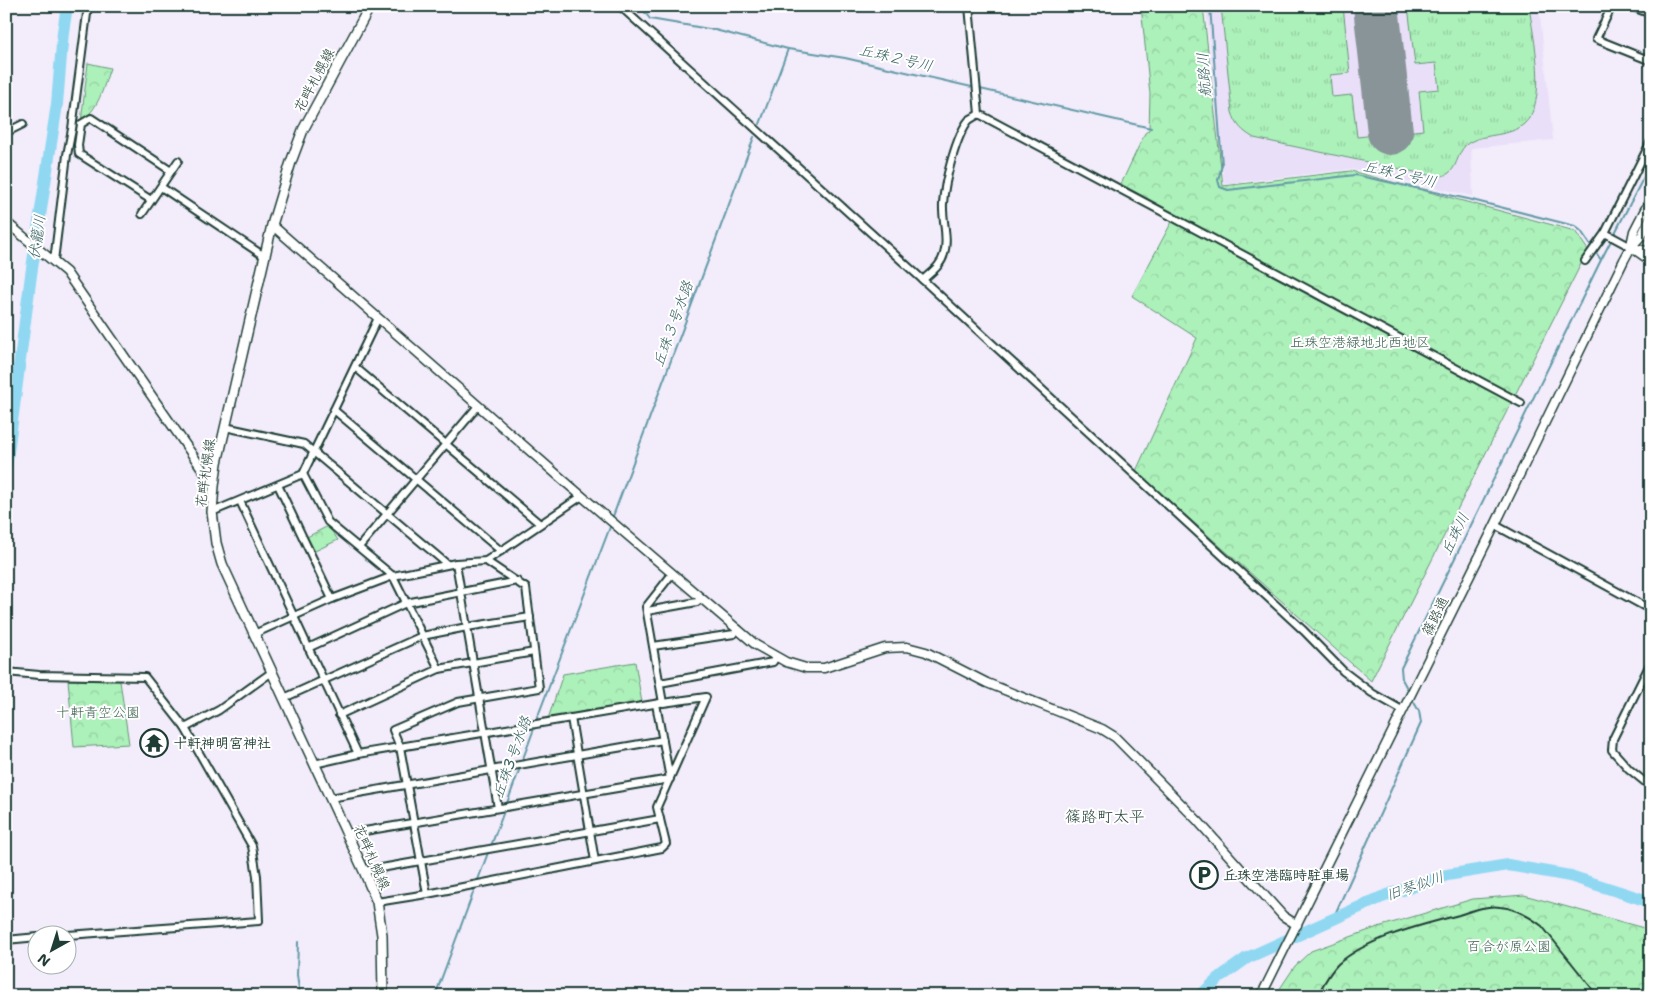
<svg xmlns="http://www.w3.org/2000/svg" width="1657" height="1002" viewBox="0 0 1657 1002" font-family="'Shantell Sans','Klee One',sans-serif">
  <defs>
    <pattern id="grass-tufts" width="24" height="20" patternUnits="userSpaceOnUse" patternTransform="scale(1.25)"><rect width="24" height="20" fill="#acf0ba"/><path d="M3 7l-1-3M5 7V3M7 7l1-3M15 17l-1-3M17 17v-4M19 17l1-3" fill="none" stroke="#94cfa0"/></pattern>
    <pattern id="park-crowns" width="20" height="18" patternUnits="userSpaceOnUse" patternTransform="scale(1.25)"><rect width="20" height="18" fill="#acf0ba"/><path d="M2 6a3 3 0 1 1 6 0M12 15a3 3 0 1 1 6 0" fill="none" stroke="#94cfa0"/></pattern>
  </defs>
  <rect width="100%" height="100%" fill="#f2ecfb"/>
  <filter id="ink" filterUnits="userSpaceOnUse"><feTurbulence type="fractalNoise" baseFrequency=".02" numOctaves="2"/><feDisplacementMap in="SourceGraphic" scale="10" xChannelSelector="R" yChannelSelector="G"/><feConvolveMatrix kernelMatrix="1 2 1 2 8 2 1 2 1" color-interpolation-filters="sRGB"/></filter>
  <g filter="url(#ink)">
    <!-- built -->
    <path fill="#e9dff8" d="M 1206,6 L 1539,6 L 1553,140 L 1471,148 L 1473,196 L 1351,169 L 1224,184 Z"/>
    <!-- grass -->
    <path fill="url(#grass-tufts)" stroke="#669677" d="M 1221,6 L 1343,6 L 1350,73 L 1330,75 L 1332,97 L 1352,95 L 1357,137 L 1423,130 L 1419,91 L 1439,89 L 1436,63 L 1415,65 L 1408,6 L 1529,6 C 1533,37 1549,102 1524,124 C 1510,137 1486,133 1470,142 C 1457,149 1459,165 1449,173 C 1446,175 1442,176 1438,177 L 1254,138 C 1242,131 1236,125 1232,112 Z"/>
    <!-- park -->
    <g fill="url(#park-crowns)" stroke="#669677">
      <path d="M 1141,6 L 1203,6 L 1223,186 L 1351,171 L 1575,231 L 1588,250 L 1371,681 L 1136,471 L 1197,338 L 1132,296 L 1176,214 L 1121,184 L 1145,133 L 1149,130 L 1150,94 Z"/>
      <path d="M 88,63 L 110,68 C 102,91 100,106 81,122 Z"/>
      <path d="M 328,526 L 338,540 L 315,551 L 307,537 Z"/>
      <path d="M 635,662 L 642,703 L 548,719 L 563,674 Z"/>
      <path d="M 68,680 L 120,681 L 129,744 L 74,747 Z"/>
      <path d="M 1524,895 L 1651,930 L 1651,996 L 1275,996 L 1295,966 L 1311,951 L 1378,927 L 1473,899 Z"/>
    </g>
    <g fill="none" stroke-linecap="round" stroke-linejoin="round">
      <!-- stream -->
      <g stroke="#639aa6" stroke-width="2">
        <path d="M 640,6 L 650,19 L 715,30 L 788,49 L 845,58 L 1151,128"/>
        <path d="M 1210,6 L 1222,165 L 1218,180 L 1220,187 L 1228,190 L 1355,175 L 1468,199 L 1575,226 L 1581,231 L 1601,260"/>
        <path d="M 760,124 L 788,49"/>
        <path d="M 612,519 L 754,137"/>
        <path d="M 1409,692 L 1402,679 L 1401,668 L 1601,260 L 1651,163"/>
        <path d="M 536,721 L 610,527"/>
        <path d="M 521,764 L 535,726"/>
        <path d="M 491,846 L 520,768"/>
        <path d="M 1332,921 L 1421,723 L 1419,711 L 1412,699"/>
        <path d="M 298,942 L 297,975 L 300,996"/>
        <path d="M 435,996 L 489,850"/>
      </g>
      <!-- river -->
      <g stroke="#90d8f2" stroke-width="12">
        <path d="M 6,468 L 31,275 L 57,104 L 63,32 L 67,6"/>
        <path d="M 1200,996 L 1219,978 L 1247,958 L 1382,897 L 1447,875 L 1508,865 L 1570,876 L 1651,902"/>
      </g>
      <!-- runway -->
      <path stroke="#889498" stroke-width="46" d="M 1376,6 L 1390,132"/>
      <defs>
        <g id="minor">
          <path d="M 620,6 L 923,280 L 1250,581 L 1304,631 L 1343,671 L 1372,693 L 1402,710"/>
          <path d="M 969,6 L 979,114 L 1521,403"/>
          <path d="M 1612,6 L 1596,39 L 1651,61"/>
          <path d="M 1630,6 L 1651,14"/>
          <path d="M 6,134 L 9,131 L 23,124"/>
          <path d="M 161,187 L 264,256"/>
          <path d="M 151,200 L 79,154 L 78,145 L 81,124 L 91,118 L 171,171"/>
          <path d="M 142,214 L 178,161"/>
          <path d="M 1631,247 L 1605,233 L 1651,141"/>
          <path d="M 54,261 L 67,155 L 72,129 L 88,6"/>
          <path d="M 1585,261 L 1605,233"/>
          <path d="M 923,280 C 931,272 941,266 944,254 C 949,238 942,221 943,204 C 944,184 956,135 969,120 C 972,118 976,116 979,114"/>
          <path d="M 355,367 L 540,524"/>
          <path d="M 334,410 L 501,551"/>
          <path d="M 225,427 L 304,444 L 447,564"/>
          <path d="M 303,474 L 328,522 L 393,576 L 439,669"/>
          <path d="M 278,485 L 332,599"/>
          <path d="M 240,501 L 358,754"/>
          <path d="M 212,512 L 303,474 L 378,318"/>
          <path d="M 1495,525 L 1651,610"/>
          <path d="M 359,547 L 478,406"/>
          <path d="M 456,563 L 498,808"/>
          <path d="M 647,611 L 697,602 L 701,598"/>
          <path d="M 254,634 L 332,599 L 393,576 L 456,563 L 486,561 L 582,496"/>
          <path d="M 653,646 L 734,634 L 738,629"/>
          <path d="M 308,648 L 406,603 L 517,581"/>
          <path d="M 1651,662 L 1613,739 L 1612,750 L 1629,769 L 1651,787"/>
          <path d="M 6,672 L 39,675 L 145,677 L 185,728 L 219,710 L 272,672"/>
          <path d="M 660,683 L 773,662 L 776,657"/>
          <path d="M 284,698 L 422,636 L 467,627 L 530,617"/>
          <path d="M 339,715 L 439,669 L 534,652"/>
          <path d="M 571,718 L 595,861"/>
          <path d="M 314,764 L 358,754 L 660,703"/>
          <path d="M 330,798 L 663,740"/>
          <path d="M 347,834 L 670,779 L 656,704"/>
          <path d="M 364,871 L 660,819"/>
          <path d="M 427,894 L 400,747 L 393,730 L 458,702 L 539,688 L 526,588 L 486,561"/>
          <path d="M 377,902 L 427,894 L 662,848 L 666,844 L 657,807 L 706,697 L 663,703 L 646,607 L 672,574"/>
          <path d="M 68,935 L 259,921 L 257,876 L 252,846 L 185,728"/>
          <path d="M 6,940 L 38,937"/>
        </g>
        <g id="tertiary">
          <path d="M 6,222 L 66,272 L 214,486"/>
          <path d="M 272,225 L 570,486 L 756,645 L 786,662 L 806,668 L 824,668 L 885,648 L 907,647 L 926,652 L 987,683 L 1102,729 L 1115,737 L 1198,821 L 1283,916 L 1297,925"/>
          <path d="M 1631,245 L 1634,231 L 1651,198"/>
          <path d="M 1631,247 L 1651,261"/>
          <path d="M 1633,248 L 1651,252"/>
          <path d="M 1261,996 L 1495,525 L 1624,260 L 1631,247 L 1642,235 L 1651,216"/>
        </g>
        <path id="secondary" d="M 370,6 L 303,130 L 291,162 L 272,225 L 217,463 L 214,486 L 212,512 L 216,543 L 222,564 L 364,871 L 377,902 L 382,935 L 383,996"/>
      </defs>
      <!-- minor casing -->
      <use href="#minor" stroke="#1f3d34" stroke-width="10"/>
      <!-- tertiary casing -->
      <use href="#tertiary" stroke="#1f3d34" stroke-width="11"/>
      <!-- secondary casing -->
      <use href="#secondary" stroke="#1f3d34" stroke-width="12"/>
      <!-- minor -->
      <use href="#minor" stroke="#fff" stroke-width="6"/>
      <!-- tertiary -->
      <use href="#tertiary" stroke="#fff" stroke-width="8"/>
      <!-- secondary -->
      <use href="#secondary" stroke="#fff" stroke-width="9"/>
      <!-- rail -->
      <path stroke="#1f3d34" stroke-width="2" d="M 1317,996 C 1323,985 1329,973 1338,964 C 1367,938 1421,925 1459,915 C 1471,911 1487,905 1500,907 C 1515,908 1530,917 1542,926 L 1598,996"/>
    </g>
  </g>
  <!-- icons -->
  <defs>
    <symbol id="temple-ring" viewBox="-11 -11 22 22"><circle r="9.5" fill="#fff" stroke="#1f3d34" stroke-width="1.5"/><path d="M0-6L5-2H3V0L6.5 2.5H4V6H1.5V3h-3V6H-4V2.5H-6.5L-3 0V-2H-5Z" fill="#1f3d34"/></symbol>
    <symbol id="parking-ring" viewBox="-11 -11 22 22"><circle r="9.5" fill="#fff" stroke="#1f3d34" stroke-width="1.5"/><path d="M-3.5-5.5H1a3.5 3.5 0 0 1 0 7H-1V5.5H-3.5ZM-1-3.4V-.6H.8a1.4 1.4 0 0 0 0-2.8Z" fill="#1f3d34"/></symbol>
  </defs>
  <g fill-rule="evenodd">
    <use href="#temple-ring" x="138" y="727" width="32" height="32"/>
    <use href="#parking-ring" x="1188" y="859" width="32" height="32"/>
  </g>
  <g text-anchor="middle" stroke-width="4" stroke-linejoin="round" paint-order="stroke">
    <!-- street labels -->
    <g font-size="14" fill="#1f3d34" stroke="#fff">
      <text transform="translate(314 80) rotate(-62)" y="5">花畔札幌線</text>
      <text transform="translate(205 473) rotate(-82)" y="5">花畔札幌線</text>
      <text transform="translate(1435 616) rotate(-64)" y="5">篠路通</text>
      <text transform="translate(372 857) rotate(66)" y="5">花畔札幌線</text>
    </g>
    <!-- park labels -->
    <g font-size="14" fill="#3b614f" stroke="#fff">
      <text x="1360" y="347">丘珠空港緑地北西地区</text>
      <text x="98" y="717">十軒青空公園</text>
      <text x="1509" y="951">百合が原公園</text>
    </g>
    <!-- poi labels -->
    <g font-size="14" font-weight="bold" fill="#1f3d34" stroke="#fff" text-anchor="start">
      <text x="173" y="748">十軒神明宮神社</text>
      <text x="1223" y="880">丘珠空港臨時駐車場</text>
    </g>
    <!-- water labels -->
    <g font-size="15" font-style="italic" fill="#3b6464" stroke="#fff">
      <text transform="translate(896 58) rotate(13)" y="5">丘珠２号川</text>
      <text transform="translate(1204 75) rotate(-94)" y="5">航路川</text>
      <text transform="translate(1400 174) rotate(13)" y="5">丘珠２号川</text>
      <text transform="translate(37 237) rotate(-82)" y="5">伏籠川</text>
      <text transform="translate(673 324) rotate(-70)" y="5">丘珠３号水路</text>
      <text transform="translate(1455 534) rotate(-64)" y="5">丘珠川</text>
      <text transform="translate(512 757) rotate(-70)" y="5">丘珠3号水路</text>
      <text transform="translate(1415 886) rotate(-19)" y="5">旧琴似川</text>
    </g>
    <!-- quarter labels -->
    <g font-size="16" fill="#1f3d34" stroke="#fff">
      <text x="1105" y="822">篠路町太平</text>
    </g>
  </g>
  <!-- margin -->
  <rect width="1657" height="1002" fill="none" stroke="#fff" stroke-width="25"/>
  <rect x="12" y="12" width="1632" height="977" fill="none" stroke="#1f3d34" stroke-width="2" filter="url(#ink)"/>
  <!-- north arrow -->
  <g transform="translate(52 950) rotate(219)"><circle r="24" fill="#ffffff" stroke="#a5b1ae"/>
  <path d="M0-4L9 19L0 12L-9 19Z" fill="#1f3d34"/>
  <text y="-8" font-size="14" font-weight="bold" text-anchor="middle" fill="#1f3d34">N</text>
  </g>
</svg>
